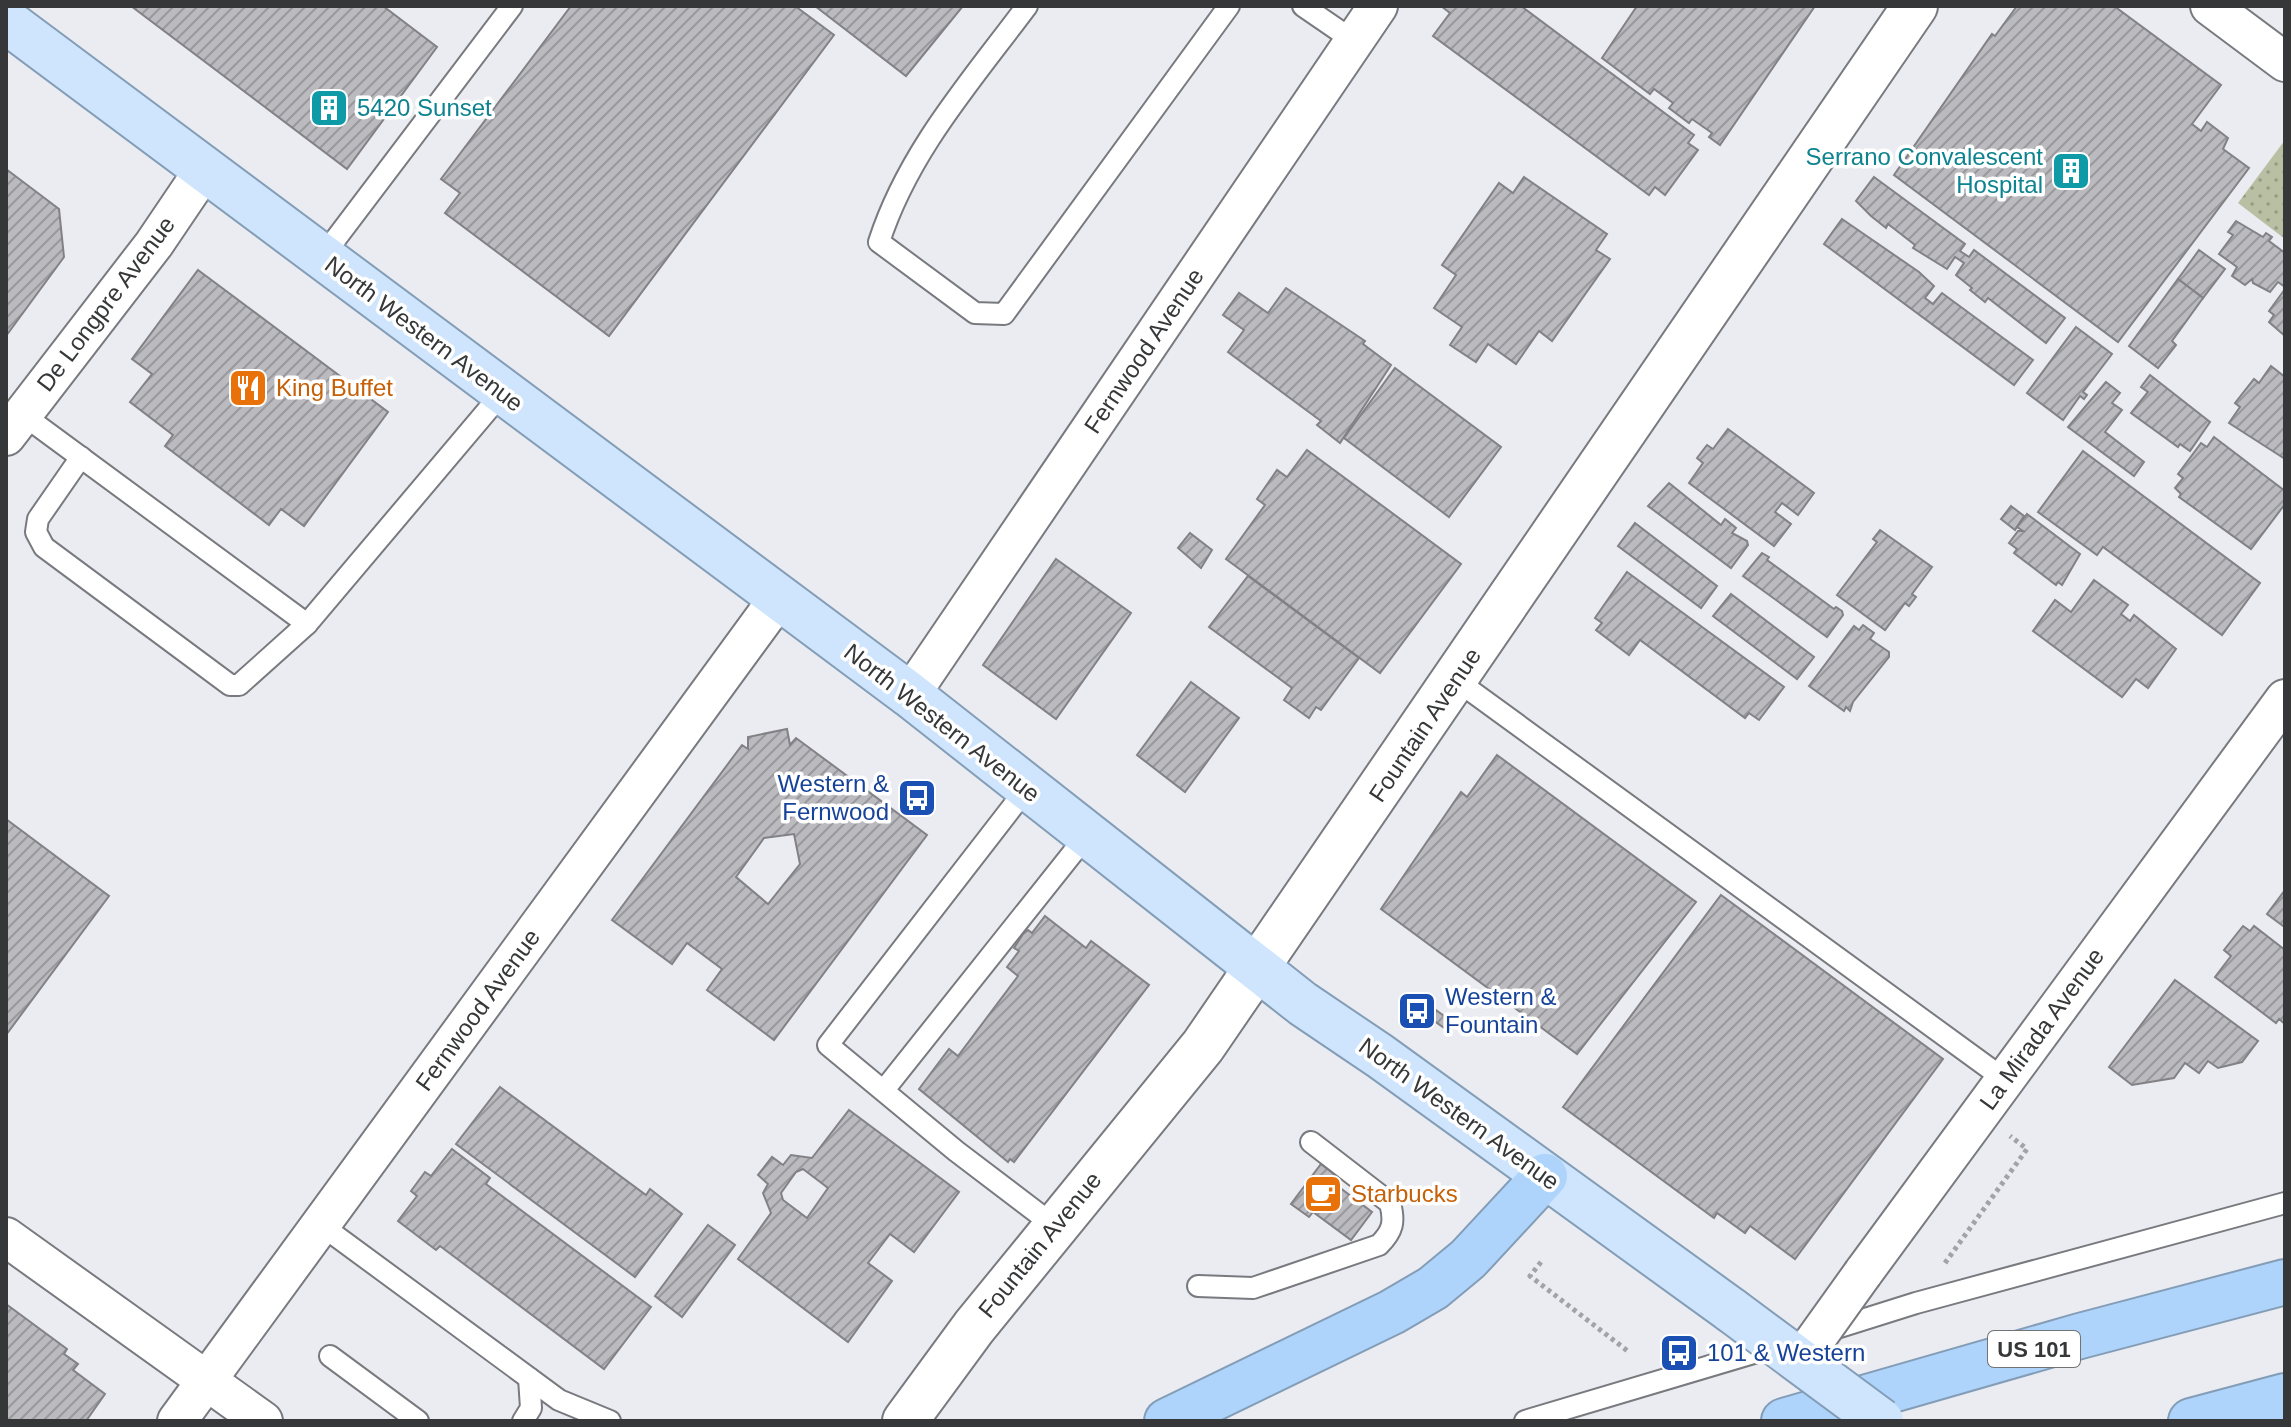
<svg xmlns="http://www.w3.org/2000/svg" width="2291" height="1427" viewBox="0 0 2291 1427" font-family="Helvetica,sans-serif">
  <defs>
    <pattern id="grass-dots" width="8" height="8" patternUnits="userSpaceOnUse" patternTransform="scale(2)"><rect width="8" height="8" fill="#b9bfa2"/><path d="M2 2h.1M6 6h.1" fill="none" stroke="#979c85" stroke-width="1.8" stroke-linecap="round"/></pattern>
    <pattern id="building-hatch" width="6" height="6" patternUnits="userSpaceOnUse" patternTransform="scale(2)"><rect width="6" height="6" fill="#bbbabf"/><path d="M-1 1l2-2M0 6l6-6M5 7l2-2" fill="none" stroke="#99989c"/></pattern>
  </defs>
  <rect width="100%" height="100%" fill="#eaecf1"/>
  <!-- grass -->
  <path fill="url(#grass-dots)" d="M 2285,140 L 2285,239 L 2238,203 Z"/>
  <!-- building -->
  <g fill="url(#building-hatch)" stroke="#828185" stroke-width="2" fill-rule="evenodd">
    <path d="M 131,6 L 383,6 L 437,47 L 347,169 Z"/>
    <path d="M 571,6 L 795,6 L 834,35 L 609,336 L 445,213 L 460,193 L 441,179 Z"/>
    <path d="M 815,6 L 963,6 L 906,76 Z"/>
    <path d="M 1441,6 L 1521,6 L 1694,135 L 1688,143 L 1698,150 L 1665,195 L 1655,187 L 1649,195 L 1433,36 L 1450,13 Z"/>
    <path d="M 1637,6 L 1815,6 L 1720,145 L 1709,137 L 1712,133 L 1692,119 L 1689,123 L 1669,108 L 1673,103 L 1654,89 L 1650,94 L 1602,58 Z"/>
    <path d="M 2017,6 L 2114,6 L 2221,85 L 2192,124 L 2201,131 L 2207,122 L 2228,138 L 2223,149 L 2249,168 L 2118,342 L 1894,175 L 1992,34 L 1995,36 Z"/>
    <path d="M 6,169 L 59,209 L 64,257 L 6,336 Z"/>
    <path d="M 1524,177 L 1607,234 L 1596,250 L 1610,259 L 1552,341 L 1539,331 L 1516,364 L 1488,344 L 1476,362 L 1450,345 L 1462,327 L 1434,308 L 1456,275 L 1442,265 L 1499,183 L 1513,193 Z"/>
    <path d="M 1874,177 L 1965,244 L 1960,251 L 1969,257 L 1974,250 L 2065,318 L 2046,343 L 1988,298 L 1985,302 L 1970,290 L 1972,288 L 1956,275 L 1964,263 L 1955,257 L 1947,269 L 1913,248 L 1915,245 L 1888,224 L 1886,228 L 1871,216 L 1856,201 Z"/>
    <path d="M 1842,219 L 1919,272 L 1934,286 L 1925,298 L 1933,304 L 1942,293 L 2033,360 L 2014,385 L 1824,244 Z"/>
    <path d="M 2236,221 L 2263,237 L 2266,233 L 2272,237 L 2269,241 L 2285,253 L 2285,287 L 2278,282 L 2270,292 L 2253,283 L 2252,279 L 2245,285 L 2232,276 L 2237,267 L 2219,254 L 2233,235 L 2228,232 Z"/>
    <path d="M 2199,250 L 2225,269 L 2203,298 L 2178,279 Z"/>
    <path d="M 198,270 L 388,412 L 304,526 L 281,509 L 269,525 L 165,446 L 173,435 L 130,402 L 152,374 L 132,359 Z"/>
    <path d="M 2178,279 L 2203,298 L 2172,341 L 2176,345 L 2158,368 L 2129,346 Z"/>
    <path d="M 1286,288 L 1365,341 L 1363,344 L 1391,365 L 1340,443 L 1317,425 L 1321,421 L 1228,352 L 1244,330 L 1223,315 L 1239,293 L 1268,313 Z"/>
    <path d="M 2285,289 L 2285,336 L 2269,322 L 2274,315 L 2269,311 Z"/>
    <path d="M 2076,327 L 2112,354 L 2083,392 L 2087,395 L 2084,399 L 2080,396 L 2063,420 L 2027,393 Z"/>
    <path d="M 2271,366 L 2285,377 L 2285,459 L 2229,423 L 2240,407 L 2235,403 L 2254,379 L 2259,383 Z"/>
    <path d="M 1395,368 L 1501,447 L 1449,517 L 1344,438 Z"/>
    <path d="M 2150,375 L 2210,422 L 2190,451 L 2180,444 L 2178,447 L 2131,413 L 2148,392 L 2141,387 Z"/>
    <path d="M 2106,382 L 2120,393 L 2112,403 L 2122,410 L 2105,432 L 2144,462 L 2134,476 L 2068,427 Z"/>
    <path d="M 1728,429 L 1814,493 L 1798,515 L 1782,503 L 1775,512 L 1791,524 L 1774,546 L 1689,483 L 1703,463 L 1697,458 L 1707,445 L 1713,449 Z"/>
    <path d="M 2214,437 L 2285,491 L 2285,504 L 2251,549 L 2179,497 L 2181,494 L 2175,488 L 2183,478 L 2178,474 L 2201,443 L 2207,447 Z"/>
    <path d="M 1307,450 L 1461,564 L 1380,673 L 1226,559 L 1265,505 L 1257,499 L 1277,470 L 1287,477 Z"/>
    <path d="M 2083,451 L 2260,583 L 2222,635 L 2103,547 L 2097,555 L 2038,512 Z"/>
    <path d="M 1669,483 L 1721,525 L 1725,519 L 1736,528 L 1732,533 L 1747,541 L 1748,545 L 1731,568 L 1648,506 Z"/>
    <path d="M 2011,506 L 2024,516 L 2015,530 L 2001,519 Z"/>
    <path d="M 2027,514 L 2080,554 L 2062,585 L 2058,582 L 2056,585 L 2014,553 L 2017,549 L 2009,543 L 2018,531 L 2023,531 L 2017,527 Z"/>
    <path d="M 1635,523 L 1717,586 L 1701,608 L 1618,546 Z"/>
    <path d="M 1880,530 L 1932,567 L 1912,594 L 1916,597 L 1909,606 L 1905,603 L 1885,630 L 1837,595 L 1877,542 L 1873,539 Z"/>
    <path d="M 1190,533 L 1212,550 L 1201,568 L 1178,548 Z"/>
    <path d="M 1762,553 L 1769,557 L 1767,560 L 1834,609 L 1836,607 L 1842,611 L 1843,615 L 1827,637 L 1743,576 Z"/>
    <path d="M 1056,559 L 1131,613 L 1056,719 L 983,665 Z"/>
    <path d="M 1627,572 L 1784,687 L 1759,720 L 1749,713 L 1745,718 L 1640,640 L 1629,655 L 1596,630 L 1602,623 L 1595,618 Z"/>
    <path d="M 1248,576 L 1359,658 L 1321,710 L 1316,707 L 1309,718 L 1284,700 L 1292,688 L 1209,627 Z"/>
    <path d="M 2094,580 L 2128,605 L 2121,614 L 2130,621 L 2134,615 L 2176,649 L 2148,688 L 2136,679 L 2122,697 L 2033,631 L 2055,600 L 2071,612 Z"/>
    <path d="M 1731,594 L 1814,657 L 1797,679 L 1713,616 Z"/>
    <path d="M 1863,625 L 1874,633 L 1870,639 L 1889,652 L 1889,657 L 1853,702 L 1850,711 L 1846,707 L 1844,711 L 1809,686 L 1854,626 L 1859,630 Z"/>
    <path d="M 1191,682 L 1239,718 L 1185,792 L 1137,755 Z"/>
    <path d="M 787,729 L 790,745 L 796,738 L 927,835 L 774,1040 L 707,990 L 722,969 L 687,943 L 672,964 L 612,920 L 742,745 L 748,749 L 748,737 ZM 794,834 L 800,864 L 768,904 L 736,877 L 764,838 Z"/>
    <path d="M 1497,755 L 1696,902 L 1577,1054 L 1381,909 L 1461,792 L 1467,797 Z"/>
    <path d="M 6,819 L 109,896 L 6,1035 Z"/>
    <path d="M 2285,890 L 2285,924 L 2283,926 L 2267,914 Z"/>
    <path d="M 1721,895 L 1943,1059 L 1795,1259 L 1750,1226 L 1745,1233 L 1717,1213 L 1714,1218 L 1563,1107 Z"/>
    <path d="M 1045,916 L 1086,948 L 1091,941 L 1149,985 L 1014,1162 L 1010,1159 L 1008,1162 L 919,1089 L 949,1049 L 958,1056 L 1018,976 L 1007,967 L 1019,951 L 1014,948 L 1023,934 L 1028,930 L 1032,933 Z"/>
    <path d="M 2243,926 L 2250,931 L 2254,926 L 2285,950 L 2285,1024 L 2279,1019 L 2276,1023 L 2215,977 L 2231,956 L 2224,950 Z"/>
    <path d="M 2175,980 L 2258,1041 L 2242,1062 L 2218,1068 L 2208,1061 L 2199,1073 L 2185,1063 L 2174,1078 L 2132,1085 L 2109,1067 Z"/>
    <path d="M 1436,1010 L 1455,1024 L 1450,1032 L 1430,1018 Z"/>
    <path d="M 500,1087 L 646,1195 L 650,1189 L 682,1214 L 635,1277 L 456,1144 Z"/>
    <path d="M 849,1110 L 959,1192 L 914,1252 L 890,1234 L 868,1263 L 892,1281 L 848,1342 L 738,1259 L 771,1213 L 763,1193 L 768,1184 L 758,1175 L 772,1157 L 783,1165 L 791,1155 L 812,1158 ZM 803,1169 L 828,1188 L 807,1218 L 783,1200 L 781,1193 L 796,1172 Z"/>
    <path d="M 452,1149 L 490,1178 L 486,1184 L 651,1307 L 604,1369 L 440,1246 L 436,1250 L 398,1221 L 417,1196 L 411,1191 L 425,1172 L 431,1176 Z"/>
    <path d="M 1321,1164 L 1339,1178 L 1335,1184 L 1372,1212 L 1351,1240 L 1313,1212 L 1309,1217 L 1291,1204 Z"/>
    <path d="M 708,1225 L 735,1245 L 682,1317 L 655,1296 Z"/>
    <path d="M 6,1304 L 67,1349 L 64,1354 L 78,1364 L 73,1370 L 105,1394 L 86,1421 L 6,1421 Z"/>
  </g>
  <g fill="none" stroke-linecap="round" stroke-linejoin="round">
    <defs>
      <g id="lane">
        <path d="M 1027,6 C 971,81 908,152 879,242 L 975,313 L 1004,314 L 1229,6"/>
        <path d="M 1303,6 L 1354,41"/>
        <path d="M 322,257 L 512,6"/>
        <path d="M 22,414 L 307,624"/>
        <path d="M 81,457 L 38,519 L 36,532 L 44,547 L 230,685 L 239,685 L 307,624 L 503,392"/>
        <path d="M 1456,680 L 2004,1079"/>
        <path d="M 1027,788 L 828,1045 L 956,1151 L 1056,1227"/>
        <path d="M 884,1090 L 1087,835"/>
        <path d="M 321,1225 L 559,1400 L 610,1421"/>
        <path d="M 1198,1286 L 1253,1288 L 1379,1245 C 1393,1231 1395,1222 1390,1203 L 1311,1142"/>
        <path d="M 1827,1331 L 1916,1303 L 2285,1203"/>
        <path d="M 330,1356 L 418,1421"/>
        <path d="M 523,1421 L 531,1408 L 529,1378"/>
        <path d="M 1525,1421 L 1777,1346"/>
      </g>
      <g id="street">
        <path d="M 2210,6 L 2285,62"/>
        <path d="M 6,436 L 154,244 L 204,170"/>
        <path d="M 910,695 L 1378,6"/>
        <path d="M 6,1237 L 263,1421"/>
        <path d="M 1863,1273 L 2285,699"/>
        <path d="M 177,1421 L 778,599"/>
      </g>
      <path id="secondary" d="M 905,1421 L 974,1327 L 1203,1046 L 1915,6"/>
      <path id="primary" d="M 6,21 L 910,695 L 1303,1004 L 1380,1056 L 1731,1310"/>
      <g id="highway">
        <path d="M 1167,1421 L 1392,1312 L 1433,1288 L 1468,1259 L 1545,1176"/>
        <path d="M 1784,1421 L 2080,1336 L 2285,1282"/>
        <path d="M 2191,1421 L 2285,1396"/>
      </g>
    </defs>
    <!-- lane casing -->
    <use href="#lane" stroke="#797a7f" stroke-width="24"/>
    <!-- street casing -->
    <use href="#street" stroke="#797a7f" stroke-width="42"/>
    <!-- secondary casing -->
    <use href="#secondary" stroke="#797a7f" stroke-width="48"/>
    <!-- primary casing -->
    <use href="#primary" stroke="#849db7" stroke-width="48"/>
    <!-- highway casing -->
    <use href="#highway" stroke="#849db7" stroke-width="48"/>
    <!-- path -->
    <g stroke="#a1a3a6" stroke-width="5" stroke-dasharray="4 4" stroke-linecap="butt">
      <path d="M 1541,1262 L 1530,1276 L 1629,1352"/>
      <path d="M 1945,1263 L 2027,1149 L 2010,1136"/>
    </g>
    <!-- lane -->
    <use href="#lane" stroke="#fff" stroke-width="20"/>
    <!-- street -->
    <use href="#street" stroke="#fff" stroke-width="38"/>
    <!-- secondary -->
    <use href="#secondary" stroke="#fff" stroke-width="44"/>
    <!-- primary -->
    <use href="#primary" stroke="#cee5fd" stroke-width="44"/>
    <!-- highway -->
    <use href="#highway" stroke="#aed4fb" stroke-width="44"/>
    <defs>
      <path id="street-bridge" d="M 1800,1361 L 1863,1273"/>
      <path id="primary-bridge" d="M 1731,1310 L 1881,1421"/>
    </defs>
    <!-- street-bridge casing -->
    <use href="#street-bridge" stroke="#797a7f" stroke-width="42" stroke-linecap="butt"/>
    <!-- primary-bridge casing -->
    <use href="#primary-bridge" stroke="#849db7" stroke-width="48" stroke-linecap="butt"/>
    <!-- street-bridge -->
    <use href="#street-bridge" stroke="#fff" stroke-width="38"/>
    <!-- primary-bridge -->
    <use href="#primary-bridge" stroke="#cee5fd" stroke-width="44"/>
  </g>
  <!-- icons -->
  <defs>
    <symbol id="building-square" viewBox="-11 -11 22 22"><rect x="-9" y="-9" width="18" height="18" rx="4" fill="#0f9aa8" stroke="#fff"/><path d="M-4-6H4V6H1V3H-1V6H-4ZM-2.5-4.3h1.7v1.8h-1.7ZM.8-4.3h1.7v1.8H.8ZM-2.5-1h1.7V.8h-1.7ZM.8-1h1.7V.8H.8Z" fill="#fff"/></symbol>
    <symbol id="restaurant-square" viewBox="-11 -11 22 22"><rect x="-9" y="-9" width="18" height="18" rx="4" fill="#e8710a" stroke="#fff"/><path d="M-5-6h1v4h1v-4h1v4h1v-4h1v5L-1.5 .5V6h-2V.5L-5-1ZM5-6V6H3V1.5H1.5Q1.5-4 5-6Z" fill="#fff"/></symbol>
    <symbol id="bus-square" viewBox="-11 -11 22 22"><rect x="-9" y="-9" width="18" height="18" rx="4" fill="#1a4fb4" stroke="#fff"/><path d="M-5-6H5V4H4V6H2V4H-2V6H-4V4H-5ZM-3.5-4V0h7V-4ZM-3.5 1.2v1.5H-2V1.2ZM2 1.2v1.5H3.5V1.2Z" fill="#fff"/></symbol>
    <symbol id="cafe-square" viewBox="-11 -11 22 22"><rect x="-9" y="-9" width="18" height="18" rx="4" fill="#e8710a" stroke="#fff"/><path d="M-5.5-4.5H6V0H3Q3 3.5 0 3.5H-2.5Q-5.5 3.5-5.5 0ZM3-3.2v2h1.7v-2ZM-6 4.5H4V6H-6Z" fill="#fff"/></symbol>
  </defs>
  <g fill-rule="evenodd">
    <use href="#building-square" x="307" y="86" width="44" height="44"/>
    <use href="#building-square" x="2049" y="149" width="44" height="44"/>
    <use href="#restaurant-square" x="226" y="366" width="44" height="44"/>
    <use href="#bus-square" x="895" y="776" width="44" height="44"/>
    <use href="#bus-square" x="1395" y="989" width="44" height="44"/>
    <use href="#cafe-square" x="1301" y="1172" width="44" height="44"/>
    <use href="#bus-square" x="1657" y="1331" width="44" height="44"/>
  </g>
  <g text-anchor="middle" stroke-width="7" stroke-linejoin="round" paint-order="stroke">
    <!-- shield labels -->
    <rect fill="#fff" stroke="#727374" stroke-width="2" x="1988" y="1331" width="92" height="36" rx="6"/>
    <g font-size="22" font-weight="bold" fill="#363738">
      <text x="2034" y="1357">US 101</text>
    </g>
    <!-- culture labels -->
    <g font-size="24" fill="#0d838f" stroke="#fff" text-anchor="start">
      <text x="357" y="116">5420 Sunset</text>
      <text x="2043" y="165" text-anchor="end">Serrano Convalescent<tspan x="2043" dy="28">Hospital</tspan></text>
    </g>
    <!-- street labels -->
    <g font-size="24" fill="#363738" stroke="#fff">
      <text transform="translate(106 304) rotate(-53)" y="8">De Longpre Avenue</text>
      <text transform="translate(424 334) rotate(37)" y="8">North Western Avenue</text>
      <text transform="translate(1144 351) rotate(-56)" y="8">Fernwood Avenue</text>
      <text transform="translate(942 723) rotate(38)" y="8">North Western Avenue</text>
      <text transform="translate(1425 725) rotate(-56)" y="8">Fountain Avenue</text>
      <text transform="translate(478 1010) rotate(-54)" y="8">Fernwood Avenue</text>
      <text transform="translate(2042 1029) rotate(-54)" y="8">La Mirada Avenue</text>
      <text transform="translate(1459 1114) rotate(36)" y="8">North Western Avenue</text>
      <text transform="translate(1040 1245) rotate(-51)" y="8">Fountain Avenue</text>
    </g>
    <!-- food labels -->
    <g font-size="24" fill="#c56008" stroke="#fff" text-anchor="start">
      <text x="276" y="396">King Buffet</text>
      <text x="1351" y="1202">Starbucks</text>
    </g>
    <!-- transit labels -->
    <g font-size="24" fill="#164399" stroke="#fff" text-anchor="start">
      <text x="889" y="792" text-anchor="end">Western &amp;<tspan x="889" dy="28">Fernwood</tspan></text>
      <text x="1445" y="1005">Western &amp;<tspan x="1445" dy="28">Fountain</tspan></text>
      <text x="1707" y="1361">101 &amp; Western</text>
    </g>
  </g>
  <!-- border -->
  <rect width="2291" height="1427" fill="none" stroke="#363738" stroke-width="16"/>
</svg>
